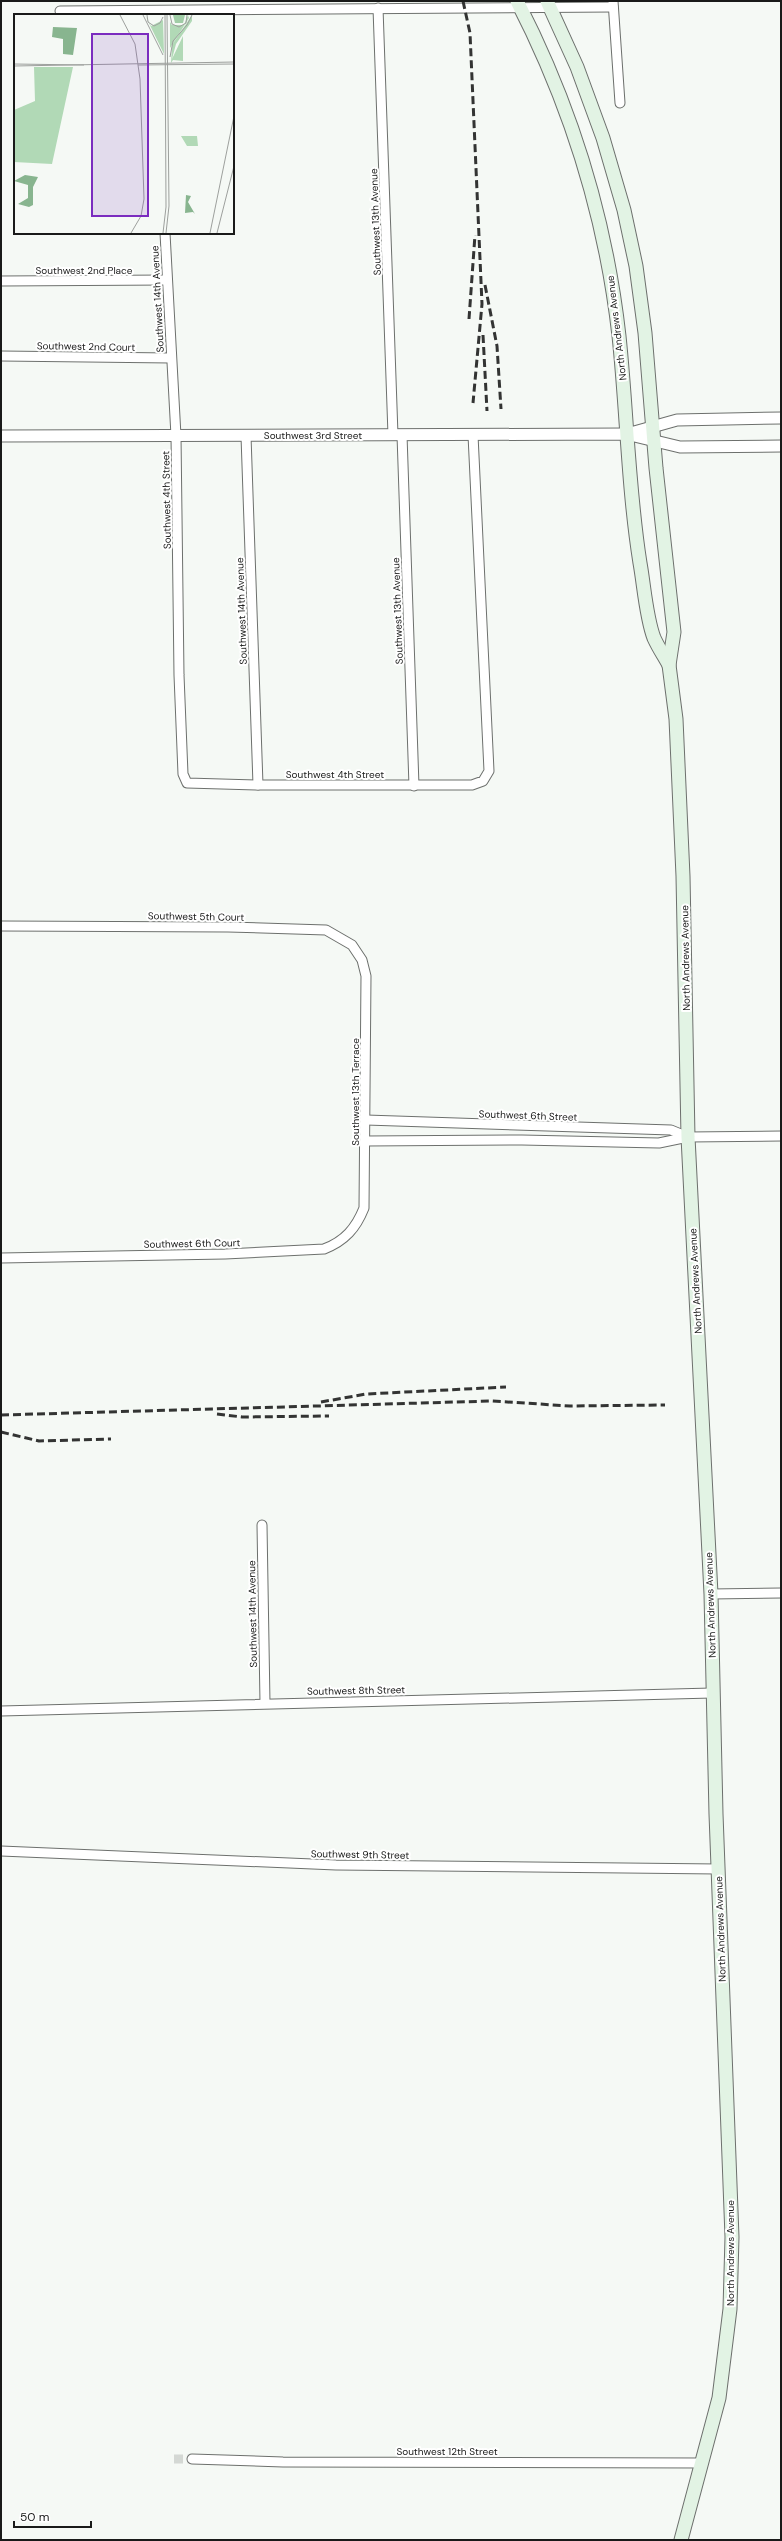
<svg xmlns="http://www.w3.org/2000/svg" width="782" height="2541" viewBox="0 0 782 2541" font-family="'DM Sans',sans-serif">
  <rect width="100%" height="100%" fill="#f5f9f5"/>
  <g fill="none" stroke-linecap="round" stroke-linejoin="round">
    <!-- minor-tunnel -->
    <path stroke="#d4d8d4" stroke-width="9" stroke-dasharray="9 4.5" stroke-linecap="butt" d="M 174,2459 L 192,2459"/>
    <defs>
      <g id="minor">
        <path d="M 613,1 L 620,103"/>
        <path d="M 378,8 L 393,435"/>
        <path d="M 60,11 L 613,7"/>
        <path d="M 165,233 L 176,436 L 179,675 L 183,774 L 187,783 L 258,785 L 472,785 L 483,781 L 489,771 L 473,435"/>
        <path d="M 1,281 L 167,280"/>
        <path d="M 1,356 L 171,358"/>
        <path d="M 402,435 L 414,786"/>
        <path d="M 246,436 L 258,785"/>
        <path d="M 1,926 L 228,927 L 326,930 L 352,945 L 362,960 L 366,976 L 364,1208 C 356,1228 345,1241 324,1249 L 225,1254 L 1,1258"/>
        <path d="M 366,1120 L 671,1130 L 688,1137"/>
        <path d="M 366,1141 L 522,1140 L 659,1143 L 688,1137 L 781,1136"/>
        <path d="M 262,1525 L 265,1703"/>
        <path d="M 711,1594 L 781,1593"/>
        <path d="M 1,1711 L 712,1693"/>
        <path d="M 1,1851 L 336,1865 L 718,1869"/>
        <path d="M 192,2459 L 283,2462 L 703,2463"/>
      </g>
      <g id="tertiary">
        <path d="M 627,434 L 677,420 L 781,418"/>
        <path d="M 1,436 L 626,434 L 680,447 L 781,446"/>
      </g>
      <g id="secondary">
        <path d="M 517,1 C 571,106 606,220 619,336 C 627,412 628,488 640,563 C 644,585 646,617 654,638 C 658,647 664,656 669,665"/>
        <path d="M 547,1 L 577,67 L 603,138 L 624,210 L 636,266 L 645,333 L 656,468 L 674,632 L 669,665 L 676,719 L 683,876 L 688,1137 L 711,1594 L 716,1814 L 732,2237 L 730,2309 L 719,2398 L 681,2540"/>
      </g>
    </defs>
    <!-- minor casing -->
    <use href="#minor" stroke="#6d706d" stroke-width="11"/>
    <!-- tertiary casing -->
    <use href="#tertiary" stroke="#6d706d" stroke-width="13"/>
    <!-- secondary casing -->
    <use href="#secondary" stroke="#6d706d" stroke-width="15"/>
    <!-- minor -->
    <use href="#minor" stroke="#fff" stroke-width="9"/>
    <!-- tertiary -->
    <use href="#tertiary" stroke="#fff" stroke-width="11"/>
    <!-- secondary -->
    <use href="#secondary" stroke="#e2f3e4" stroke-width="13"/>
    <!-- rail -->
    <g stroke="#333433" stroke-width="3" stroke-dasharray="8 4" stroke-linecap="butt">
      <path d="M 463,1 L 470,33 L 482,304 L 473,403"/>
      <path d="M 485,285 L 497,346 L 501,409"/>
      <path d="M 469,319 L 475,235"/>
      <path d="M 483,335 L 487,411"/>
      <path d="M 321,1402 L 366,1394 L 506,1387"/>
      <path d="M 217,1414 L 242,1417 L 329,1416"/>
      <path d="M 1,1415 L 492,1401 L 570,1406 L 665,1405"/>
      <path d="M 1,1432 L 39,1441 L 111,1439"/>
    </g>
  </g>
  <g text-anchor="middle" stroke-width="4" stroke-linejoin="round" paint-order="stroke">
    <!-- street labels -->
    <g font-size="10" fill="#191a19" stroke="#fff">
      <text transform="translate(375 222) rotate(-92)" y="4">Southwest 13th Avenue</text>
      <text x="84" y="274">Southwest 2nd Place</text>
      <text transform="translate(157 299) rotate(-93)" y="4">Southwest 14th Avenue</text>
      <text transform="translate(616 328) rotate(-97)" y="4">North Andrews Avenue</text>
      <text transform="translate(86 346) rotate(1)" y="4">Southwest 2nd Court</text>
      <text x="313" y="439">Southwest 3rd Street</text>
      <text transform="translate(166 500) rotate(-91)" y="4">Southwest 4th Street</text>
      <text transform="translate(241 611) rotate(-92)" y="4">Southwest 14th Avenue</text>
      <text transform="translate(397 611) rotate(-92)" y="4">Southwest 13th Avenue</text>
      <text x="335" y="778">Southwest 4th Street</text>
      <text transform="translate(196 916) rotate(1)" y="4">Southwest 5th Court</text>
      <text transform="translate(685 958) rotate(-91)" y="4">North Andrews Avenue</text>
      <text transform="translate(355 1092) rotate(-90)" y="4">Southwest 13th Terrace</text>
      <text transform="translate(528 1115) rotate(2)" y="4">Southwest 6th Street</text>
      <text transform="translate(192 1243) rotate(-1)" y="4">Southwest 6th Court</text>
      <text transform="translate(695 1281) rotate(-93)" y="4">North Andrews Avenue</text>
      <text transform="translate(710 1605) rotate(-92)" y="4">North Andrews Avenue</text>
      <text transform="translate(252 1614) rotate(-91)" y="4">Southwest 14th Avenue</text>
      <text transform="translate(356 1690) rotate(-1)" y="4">Southwest 8th Street</text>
      <text transform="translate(360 1854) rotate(1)" y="4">Southwest 9th Street</text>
      <text transform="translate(720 1929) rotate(-92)" y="4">North Andrews Avenue</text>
      <text transform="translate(730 2253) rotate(-90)" y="4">North Andrews Avenue</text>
      <text x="447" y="2455">Southwest 12th Street</text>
    </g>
  </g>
  <!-- overview -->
  <g transform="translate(14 14)">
    <rect width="220" height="220" fill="#f5f9f5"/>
    <path d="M 131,1 L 137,12 L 149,6 L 150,40 ZM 174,1 L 175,4 L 156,34 L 156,8 L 158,11 L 170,11 ZM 178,1 L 178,7 L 162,30 L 158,45 L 169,22 L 169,47 L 159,46 L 157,49 L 158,31 ZM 20,53 L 59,53 L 38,150 L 0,148 L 0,96 L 21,87 ZM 167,122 L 183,122 L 184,132 L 173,132 Z" fill="#b1d9b6"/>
    <path d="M 159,1 L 171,1 L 169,9 L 161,9 Z" fill="#a0cda6"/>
    <path d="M 39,13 L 63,14 L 59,41 L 49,40 L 49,25 L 38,23 ZM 11,161 L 24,163 L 19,173 L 19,191 L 15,193 L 4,190 L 14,184 L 14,171 L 0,167 ZM 172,181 L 177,182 L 174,188 L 181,200 L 179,198 L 171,199 Z" fill="#88b58f"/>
    <path fill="none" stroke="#9da09d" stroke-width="1" d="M 106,1 L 121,30 L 126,65 L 130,185 L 127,202 L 117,219M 129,1 L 149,41M 133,1 L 134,8 L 140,12 L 146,9 L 149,3M 156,1 L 158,10 L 165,13 L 172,9 L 173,1M 156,43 L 159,27 L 173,11 L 178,1M 0,50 L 70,51M 124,51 L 220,50M 0,52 L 220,48M 149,219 L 152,193 L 151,1M 152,219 L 155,192 L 153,1M 196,219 L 220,102M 203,219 L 220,152"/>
    <path fill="#7b2cbf" fill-opacity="0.15" stroke="#7b2cbf" stroke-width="2" d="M 78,20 L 134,20 L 134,202 L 78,202 Z"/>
    <rect width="220" height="220" fill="none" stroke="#191a19" stroke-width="2"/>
  </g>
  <!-- border -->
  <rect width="782" height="2541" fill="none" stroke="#191a19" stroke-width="4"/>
  <!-- scale -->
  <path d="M14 2521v6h77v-6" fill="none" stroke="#191a19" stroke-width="2"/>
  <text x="20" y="2521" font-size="12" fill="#191a19" stroke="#ffffff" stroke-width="3" paint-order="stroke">50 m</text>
</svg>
